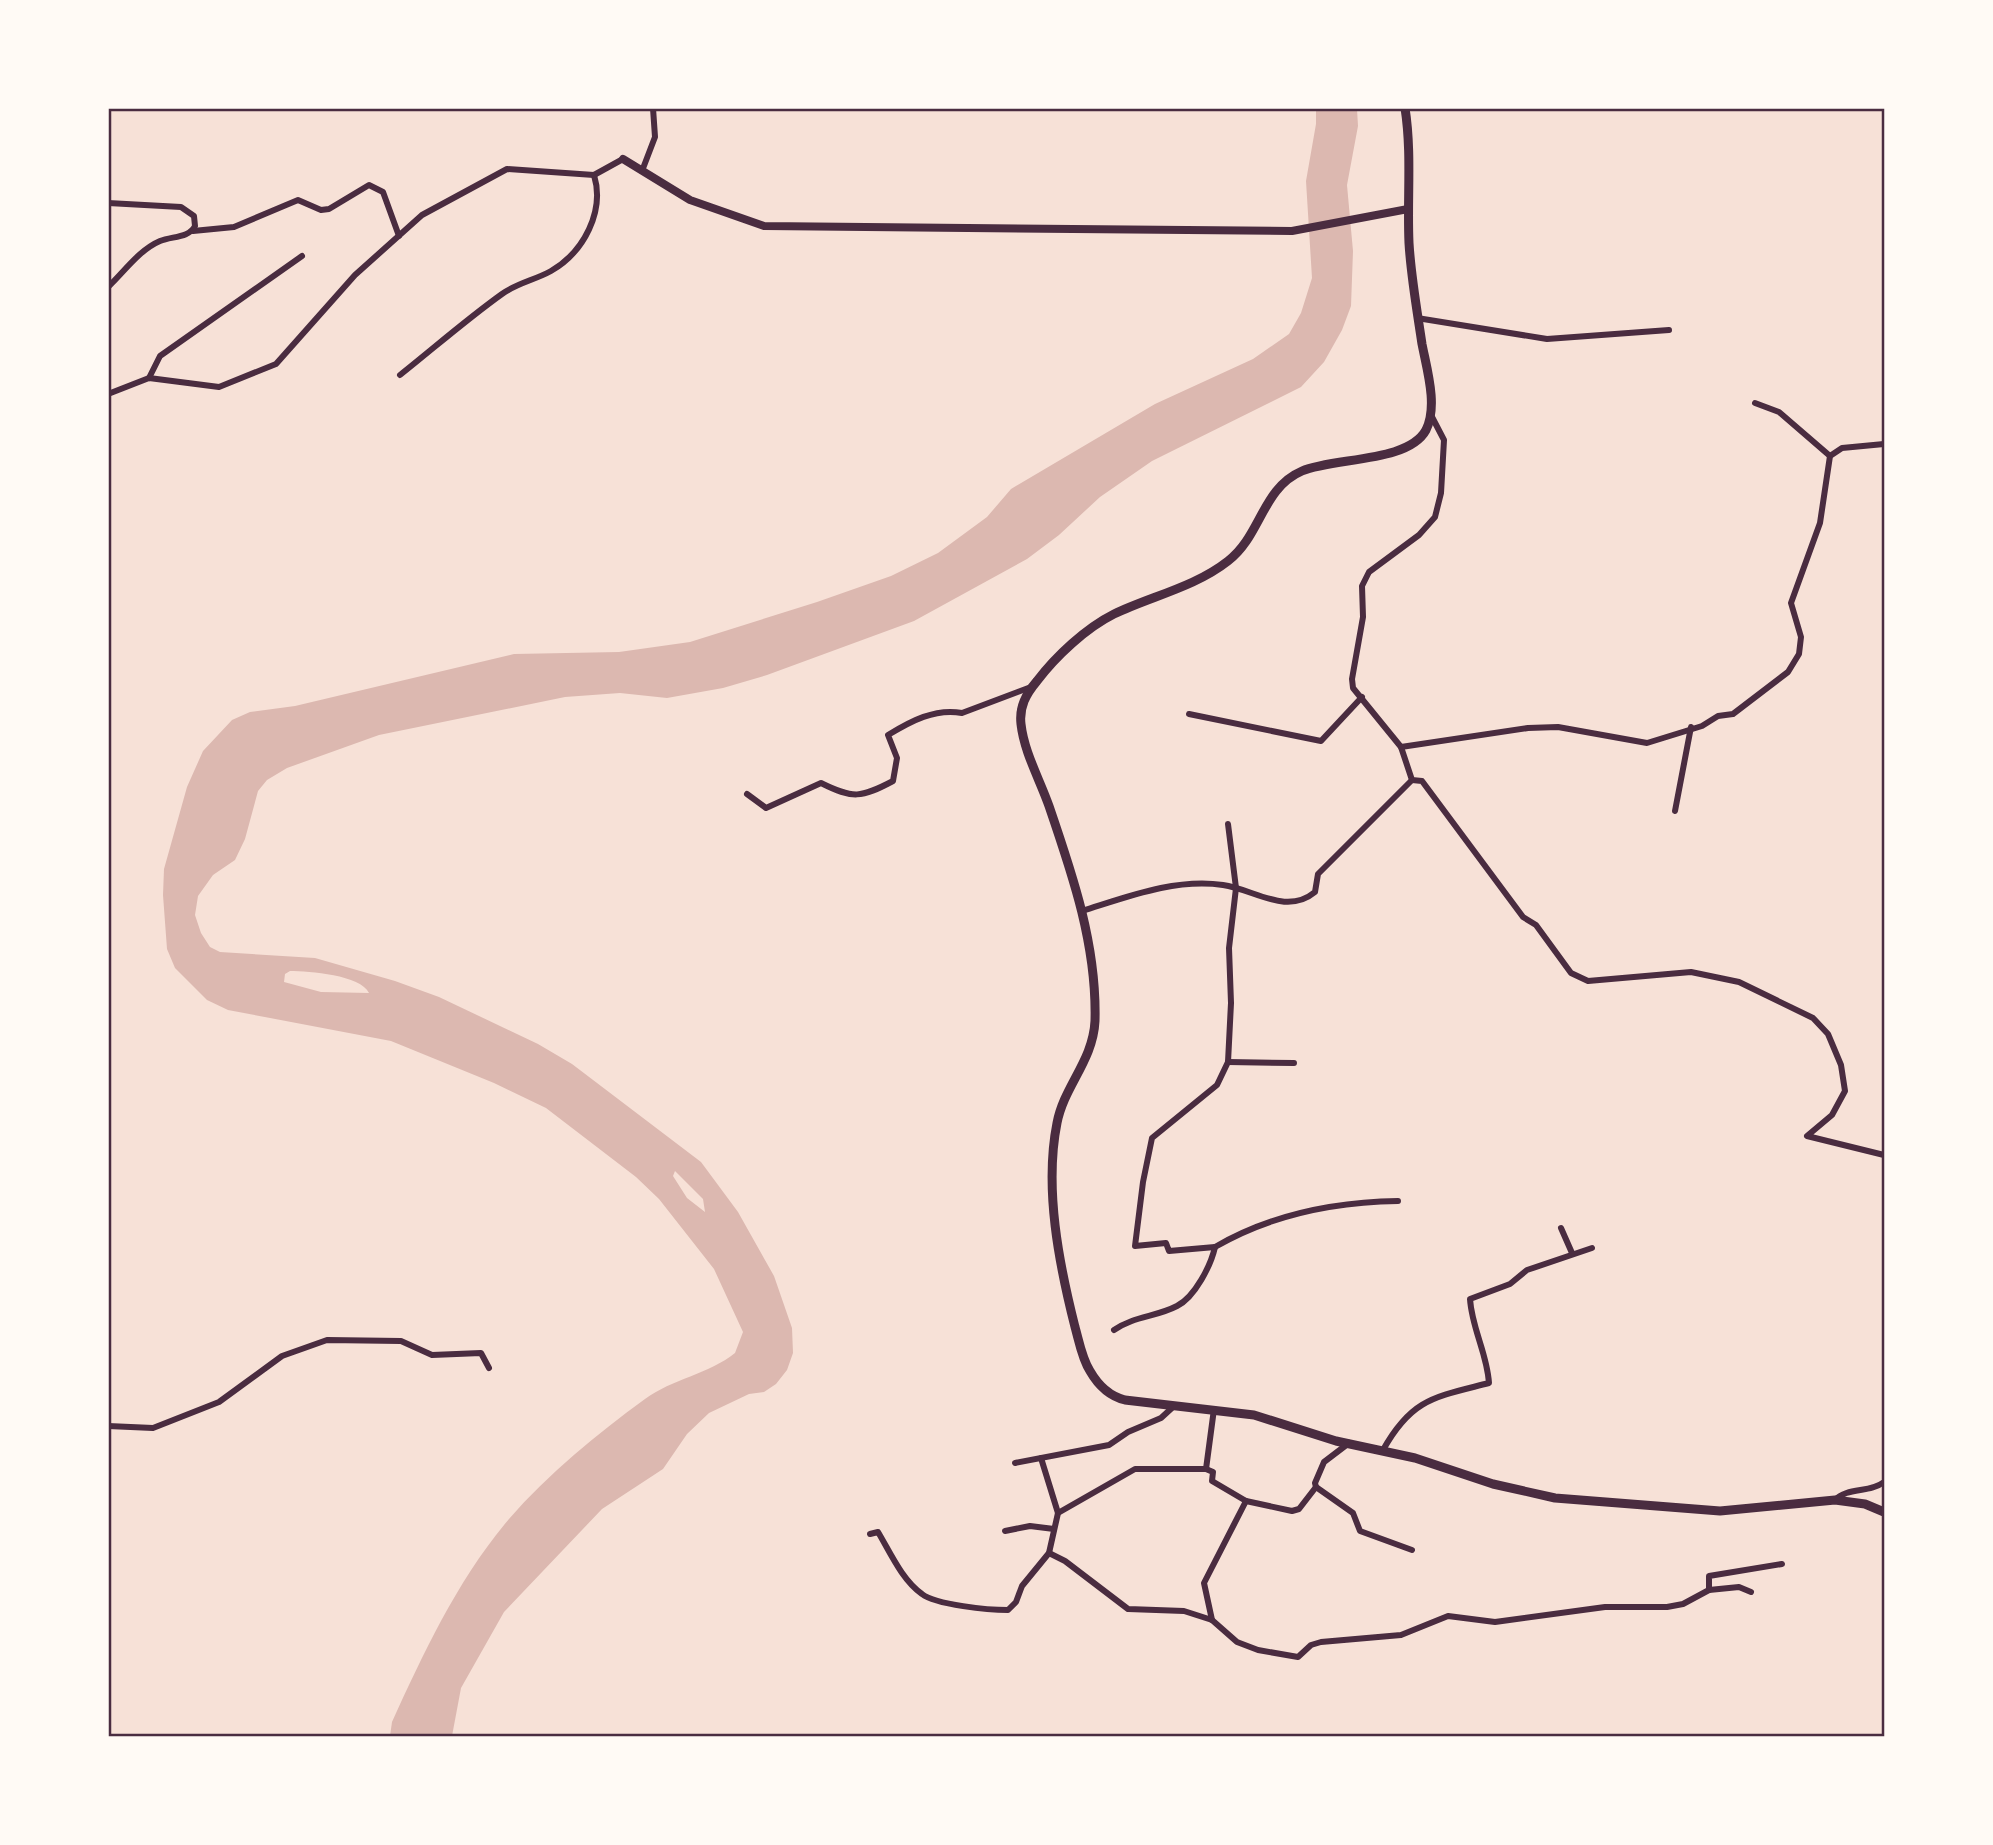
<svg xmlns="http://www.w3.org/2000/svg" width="1993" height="1845" viewBox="0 0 1993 1845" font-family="Signika,sans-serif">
  <rect width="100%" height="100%" fill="#f7e1d7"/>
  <!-- water -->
  <path fill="#dcb8b0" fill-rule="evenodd" d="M 1316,109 L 1357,109 L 1358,126 L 1347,185 L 1353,251 L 1351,306 L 1342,330 L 1324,362 L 1301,387 L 1152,461 L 1100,497 L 1059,535 L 1027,559 L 914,621 L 767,675 L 723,688 L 667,698 L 620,693 L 565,697 L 379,735 L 287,768 L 267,780 L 258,791 L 245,839 L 235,860 L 213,875 L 198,896 L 195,915 L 201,933 L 210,947 L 220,952 L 315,958 L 395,981 L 439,997 L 538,1044 L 572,1064 L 701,1162 L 738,1212 L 774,1276 L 792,1328 L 793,1353 L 787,1370 L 776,1384 L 764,1392 L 749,1394 L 709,1413 L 687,1434 L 663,1469 L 602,1509 L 504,1612 L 461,1688 L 452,1736 L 390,1736 L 392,1722 C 424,1652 458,1579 509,1519 C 548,1474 597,1434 645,1399 C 672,1379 709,1374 735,1353 L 743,1332 L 714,1269 L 659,1199 L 636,1177 L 546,1108 L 494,1083 L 391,1041 L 228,1010 L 207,1000 L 175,968 L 167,949 L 163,895 L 164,869 L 187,787 L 203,751 L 232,720 L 250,712 L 295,706 L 514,654 L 619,652 L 690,642 L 817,602 L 891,576 L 938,553 L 987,517 L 1011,489 L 1155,404 L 1253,359 L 1289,334 L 1301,313 L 1312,278 L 1306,181 L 1316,124 ZM 290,971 C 309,971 361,975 369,993 L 321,992 L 284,982 L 285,974 ZM 675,1171 L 703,1199 L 705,1212 L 687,1198 L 673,1176 Z"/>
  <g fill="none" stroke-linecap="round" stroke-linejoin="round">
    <!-- minor -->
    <g stroke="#4a2c40" stroke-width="6">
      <path d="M 642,171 L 655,137 L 653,108"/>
      <path d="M 108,203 L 181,207 L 194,216 L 195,226 C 189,238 172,236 160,241 C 139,250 124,272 108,287"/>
      <path d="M 193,231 L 234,227 L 298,200 L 321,210 L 329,209 L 369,185 L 383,192 L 399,236"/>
      <path d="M 1417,318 L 1547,339 L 1669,330"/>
      <path d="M 400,375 C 434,348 467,319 502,294 C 517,283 535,280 551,271 C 584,252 605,211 594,175"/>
      <path d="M 149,378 L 160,356 L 302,256"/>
      <path d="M 108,394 L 149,378 L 219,387 L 276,364 L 355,275 L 422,215 L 507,169 L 594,175 L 623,159"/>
      <path d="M 1755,403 L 1779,412 L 1830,456"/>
      <path d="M 1431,415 L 1444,440 L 1441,493 L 1435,517 L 1419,535 L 1369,572 L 1362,586 L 1363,617 L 1352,679 L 1353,688 L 1401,747 L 1412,780 L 1422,781 L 1523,917 L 1536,925 L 1571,973 L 1588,981 L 1691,972 L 1739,982 L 1813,1018 L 1828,1034 L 1841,1065 L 1845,1091 L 1832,1115 L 1807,1136 L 1884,1155"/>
      <path d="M 1189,714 L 1321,741 L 1362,697"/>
      <path d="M 1401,747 L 1528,728 L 1558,727 L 1647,743 L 1702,726 L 1718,716 L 1733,714 L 1788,672 L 1799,654 L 1801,637 L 1791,603 L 1820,523 L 1830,456 L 1842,448 L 1884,444"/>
      <path d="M 747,794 L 766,808 L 821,783 C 853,799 861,798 893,781 L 897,758 L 888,735 C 911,721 935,708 962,713 L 1031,687"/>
      <path d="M 1675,811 L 1691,727"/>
      <path d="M 1082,911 C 1127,897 1175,878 1223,885 C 1254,889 1286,916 1315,892 L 1318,874 L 1412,780"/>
      <path d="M 1228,1062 L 1294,1063"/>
      <path d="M 1561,1228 L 1572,1253"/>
      <path d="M 1215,1247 L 1169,1251 L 1166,1243 L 1135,1246 L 1143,1182 L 1152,1138 L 1217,1085 L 1228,1062 L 1231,1003 L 1229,948 L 1236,888 L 1228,824"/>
      <path d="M 1114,1330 C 1134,1316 1156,1317 1177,1306 C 1195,1297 1211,1265 1215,1247 C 1270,1215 1335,1202 1398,1201"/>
      <path d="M 108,1426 L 153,1428 L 219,1402 L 282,1356 L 327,1340 L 401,1341 L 432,1355 L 481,1353 L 489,1368"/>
      <path d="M 1349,1443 L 1324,1462 L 1315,1483 L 1316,1487 L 1353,1513 L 1360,1531 L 1412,1550"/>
      <path d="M 1383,1450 C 1412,1398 1435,1397 1489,1383 C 1487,1353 1472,1329 1470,1299 L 1510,1284 L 1527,1270 L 1592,1248"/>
      <path d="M 1041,1458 L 1058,1513"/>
      <path d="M 1015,1463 L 1109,1445 L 1128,1432 L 1161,1418 L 1173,1407"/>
      <path d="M 1206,1469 L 1213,1472 L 1212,1481 L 1246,1501 L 1292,1511 L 1299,1509 L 1316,1487"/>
      <path d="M 1835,1500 C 1847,1487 1870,1493 1884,1482"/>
      <path d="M 1005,1531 L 1030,1526 L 1054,1529"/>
      <path d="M 870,1534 L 878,1532 C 890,1552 902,1580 922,1594 C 936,1605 989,1610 1008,1610 L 1016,1602 L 1022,1586 L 1049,1553 L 1058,1513 L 1135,1469 L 1206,1469 L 1214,1409"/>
      <path d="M 1049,1553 L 1065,1561 L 1128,1609 L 1184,1611 L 1212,1620 L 1237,1642 L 1258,1650 L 1298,1657 L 1311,1645 L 1321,1642 L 1401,1635 L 1448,1616 L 1495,1622 L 1605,1607 L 1667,1607 L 1683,1604 L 1709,1590 L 1739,1587 L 1751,1592"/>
      <path d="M 1709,1590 L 1709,1576 L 1782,1564"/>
      <path d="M 1212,1620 L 1204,1583 L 1246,1501"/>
    </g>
    <!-- tertiary -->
    <path stroke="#4a2c40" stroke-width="8" d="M 623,159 L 690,200 L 764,226 L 1292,231 L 1408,209"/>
    <!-- secondary -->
    <path stroke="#4a2c40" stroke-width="9" d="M 1405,108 C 1412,153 1407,198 1409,243 C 1411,277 1417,310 1422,344 C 1427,370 1438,406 1426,430 C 1408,463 1334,457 1302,471 C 1262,488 1261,536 1228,561 C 1195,587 1152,596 1114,614 C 1086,628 1056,656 1037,681 C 1026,694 1019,707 1021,724 C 1024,752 1040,780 1049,806 C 1073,876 1097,946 1095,1021 C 1093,1061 1064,1086 1057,1123 C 1044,1188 1059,1264 1075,1327 C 1079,1341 1082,1359 1090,1371 C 1098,1385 1109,1396 1125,1400 L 1254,1415 L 1336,1441 L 1415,1458 L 1493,1484 L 1555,1498 L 1720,1511 L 1835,1500 L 1865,1504 L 1884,1512"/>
  </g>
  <!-- border -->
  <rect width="1993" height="1845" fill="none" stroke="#fffaf5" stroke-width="220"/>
  <rect x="110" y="110" width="1773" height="1625" fill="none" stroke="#4a2c40" stroke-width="2.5"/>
</svg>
